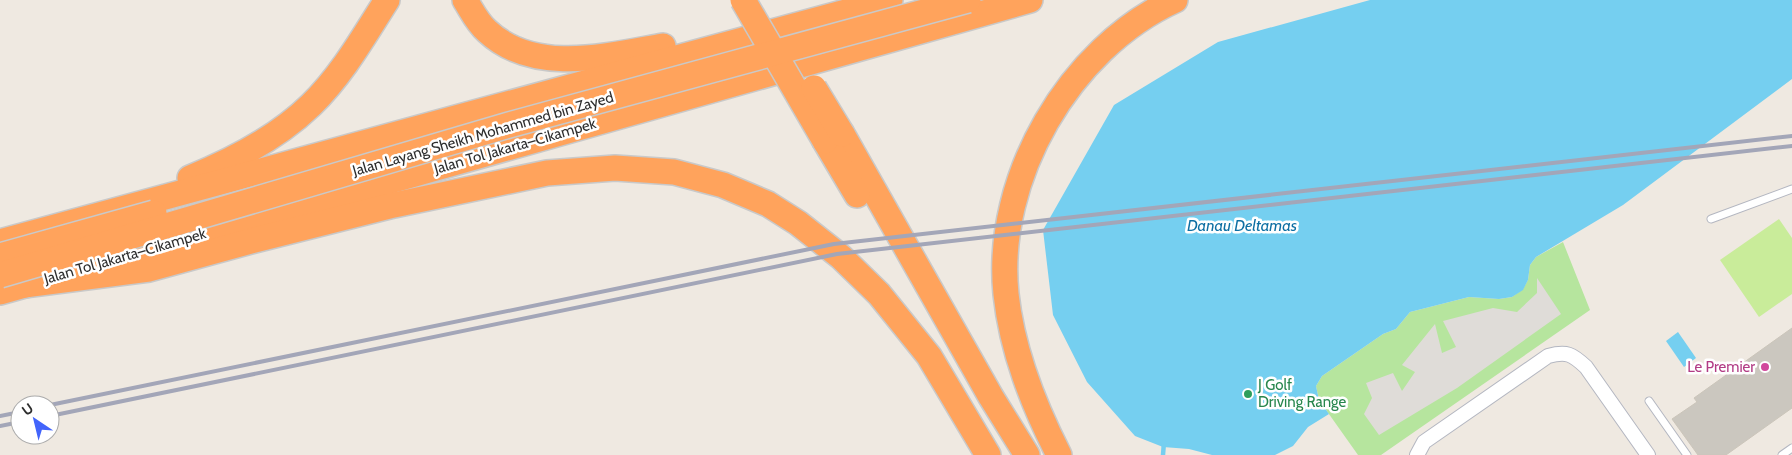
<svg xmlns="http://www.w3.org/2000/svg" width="1792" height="455" viewBox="0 0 1792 455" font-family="Cabin,sans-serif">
  <rect width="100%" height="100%" fill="#efe9e1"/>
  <!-- green -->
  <path fill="#b6e59e" d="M 1563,242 L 1590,310 L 1381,455 L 1358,455 L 1319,400 L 1316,386 L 1322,376 L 1383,334 L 1396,329 L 1410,312 L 1469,297 L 1499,299 L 1512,297 L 1523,289 L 1528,280 L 1530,265 L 1536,257 Z"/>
  <!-- pitch -->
  <path fill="#c9ec9a" d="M 1779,219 L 1792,238 L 1792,294 L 1759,317 L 1720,260 Z"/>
  <!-- plaza -->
  <path fill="#dfdcd8" d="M 1537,278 L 1561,314 L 1457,388 L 1379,435 L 1364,414 L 1372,398 L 1366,383 L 1393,373 L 1402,391 L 1415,372 L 1402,365 L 1435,324 L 1442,353 L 1456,347 L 1443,321 L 1493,308 L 1517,312 L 1537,293 Z"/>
  <!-- water -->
  <g fill="#75cff0">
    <path d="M 1370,0 L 1792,0 L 1792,79 L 1623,205 L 1536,257 L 1530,265 L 1528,280 L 1523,290 L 1512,297 L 1499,299 L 1469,297 L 1410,312 L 1396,329 L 1383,334 L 1322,376 L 1316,386 L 1319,400 L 1329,414 L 1308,427 L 1293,446 L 1275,455 L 1212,455 L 1189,449 L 1163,447 L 1135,436 L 1087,382 L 1053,315 L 1043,230 L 1114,105 L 1218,42 Z"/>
    <path d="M 1678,332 L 1696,358 L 1684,367 L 1666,341 Z"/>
  </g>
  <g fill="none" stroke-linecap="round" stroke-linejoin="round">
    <!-- stream -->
    <path stroke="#75cff0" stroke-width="4.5" d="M 1163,455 L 1164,442"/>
  </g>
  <!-- building -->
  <path fill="#cbc7bf" stroke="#cbc5ba" d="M 1792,328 L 1792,408 L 1726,455 L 1698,455 L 1672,419 L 1697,402 L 1694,398 Z"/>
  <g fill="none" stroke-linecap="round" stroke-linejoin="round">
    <defs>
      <g id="lane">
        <path d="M 1711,219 L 1792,189"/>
        <path d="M 1649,401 L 1687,455"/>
        <path d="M 1782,455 L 1792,448"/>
      </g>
      <path id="street" d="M 1417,455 L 1424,442 L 1548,356 C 1567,351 1572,354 1586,367 L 1648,455"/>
      <g id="highway">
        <path d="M 465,0 C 472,11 477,22 487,31 C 534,75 607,56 663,46"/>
        <path d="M 842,134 L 991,397 L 1027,455"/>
        <path d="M 825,141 L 857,195"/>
        <path d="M 190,178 C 232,161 278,137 311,105 C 342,75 364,36 387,0"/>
        <path d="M 0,242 L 890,0"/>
        <path d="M 104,262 L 1030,0"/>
        <path d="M 24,285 L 149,269 L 251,241 L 394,205 L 547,173 L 615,168 L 674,172 L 723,185 L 768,204 L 798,223 L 841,257 L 879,294 L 929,356 L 988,455"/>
        <path d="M 0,292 L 39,281"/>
        <path d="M 1059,455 C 1033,404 1012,351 1006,294 C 994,179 1069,48 1175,0"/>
      </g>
    </defs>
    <!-- lane casing -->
    <use href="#lane" stroke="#b4b7c1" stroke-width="9"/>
    <!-- street casing -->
    <use href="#street" stroke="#b4b7c1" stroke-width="16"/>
    <!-- highway casing -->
    <use href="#highway" stroke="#c9c9c9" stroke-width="28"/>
    <!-- lane -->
    <use href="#lane" stroke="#fff" stroke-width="7"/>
    <!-- street -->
    <use href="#street" stroke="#fff" stroke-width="14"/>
    <!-- highway -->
    <use href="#highway" stroke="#ffa35c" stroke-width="25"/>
    <!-- rail -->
    <g stroke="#a3a6b8" stroke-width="4">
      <path d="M 50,405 L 834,244 L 1792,136"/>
      <path d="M 0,416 L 20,412"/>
      <path d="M 50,416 L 837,254 L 1792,146"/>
      <path d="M 0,426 L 20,422"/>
    </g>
    <defs>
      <g id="highway-bridge">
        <path d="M 743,0 L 825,141"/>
        <path d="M 814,88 L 842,134"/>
        <path d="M 0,256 L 154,213"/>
        <path d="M 0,275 L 509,125 L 968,0"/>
      </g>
    </defs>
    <!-- highway-bridge casing -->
    <use href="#highway-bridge" stroke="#c9c9c9" stroke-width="28" stroke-linecap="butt"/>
    <!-- highway-bridge -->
    <use href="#highway-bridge" stroke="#ffa35c" stroke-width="25"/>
  </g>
  <!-- markers -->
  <circle fill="#d1479c" stroke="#fff" stroke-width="2" cx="1765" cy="367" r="5"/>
  <circle fill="#2e9e5b" stroke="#fff" stroke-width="2" cx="1248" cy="394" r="5"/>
  <g text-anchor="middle" stroke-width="5" stroke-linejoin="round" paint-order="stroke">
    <!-- street labels -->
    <g font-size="15" fill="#2e2e2e" stroke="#fff">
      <text transform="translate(483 134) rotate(-16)" y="5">Jalan Layang Sheikh Mohammed bin Zayed</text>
      <text transform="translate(515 146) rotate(-16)" y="5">Jalan Tol Jakarta–Cikampek</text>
      <text transform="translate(125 256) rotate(-16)" y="5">Jalan Tol Jakarta–Cikampek</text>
    </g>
    <!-- hotel labels -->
    <g font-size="15" fill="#b23c85" stroke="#fff" text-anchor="end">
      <text x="1755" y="372">Le Premier</text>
    </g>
    <!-- leisure labels -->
    <g font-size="15" fill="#27864d" stroke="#fff" text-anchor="start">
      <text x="1258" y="390">J Golf<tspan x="1258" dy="17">Driving Range</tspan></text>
    </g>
    <!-- water labels -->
    <g font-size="16" font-style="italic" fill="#0d6fa3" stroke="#fff">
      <text x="1242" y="231">Danau Deltamas</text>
    </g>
  </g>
  <!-- north arrow -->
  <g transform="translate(35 420) rotate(325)"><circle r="24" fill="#ffffff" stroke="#ababab"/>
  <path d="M0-4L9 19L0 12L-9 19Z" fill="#4264fb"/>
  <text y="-8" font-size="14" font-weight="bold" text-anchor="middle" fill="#2e2e2e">U</text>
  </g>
</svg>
